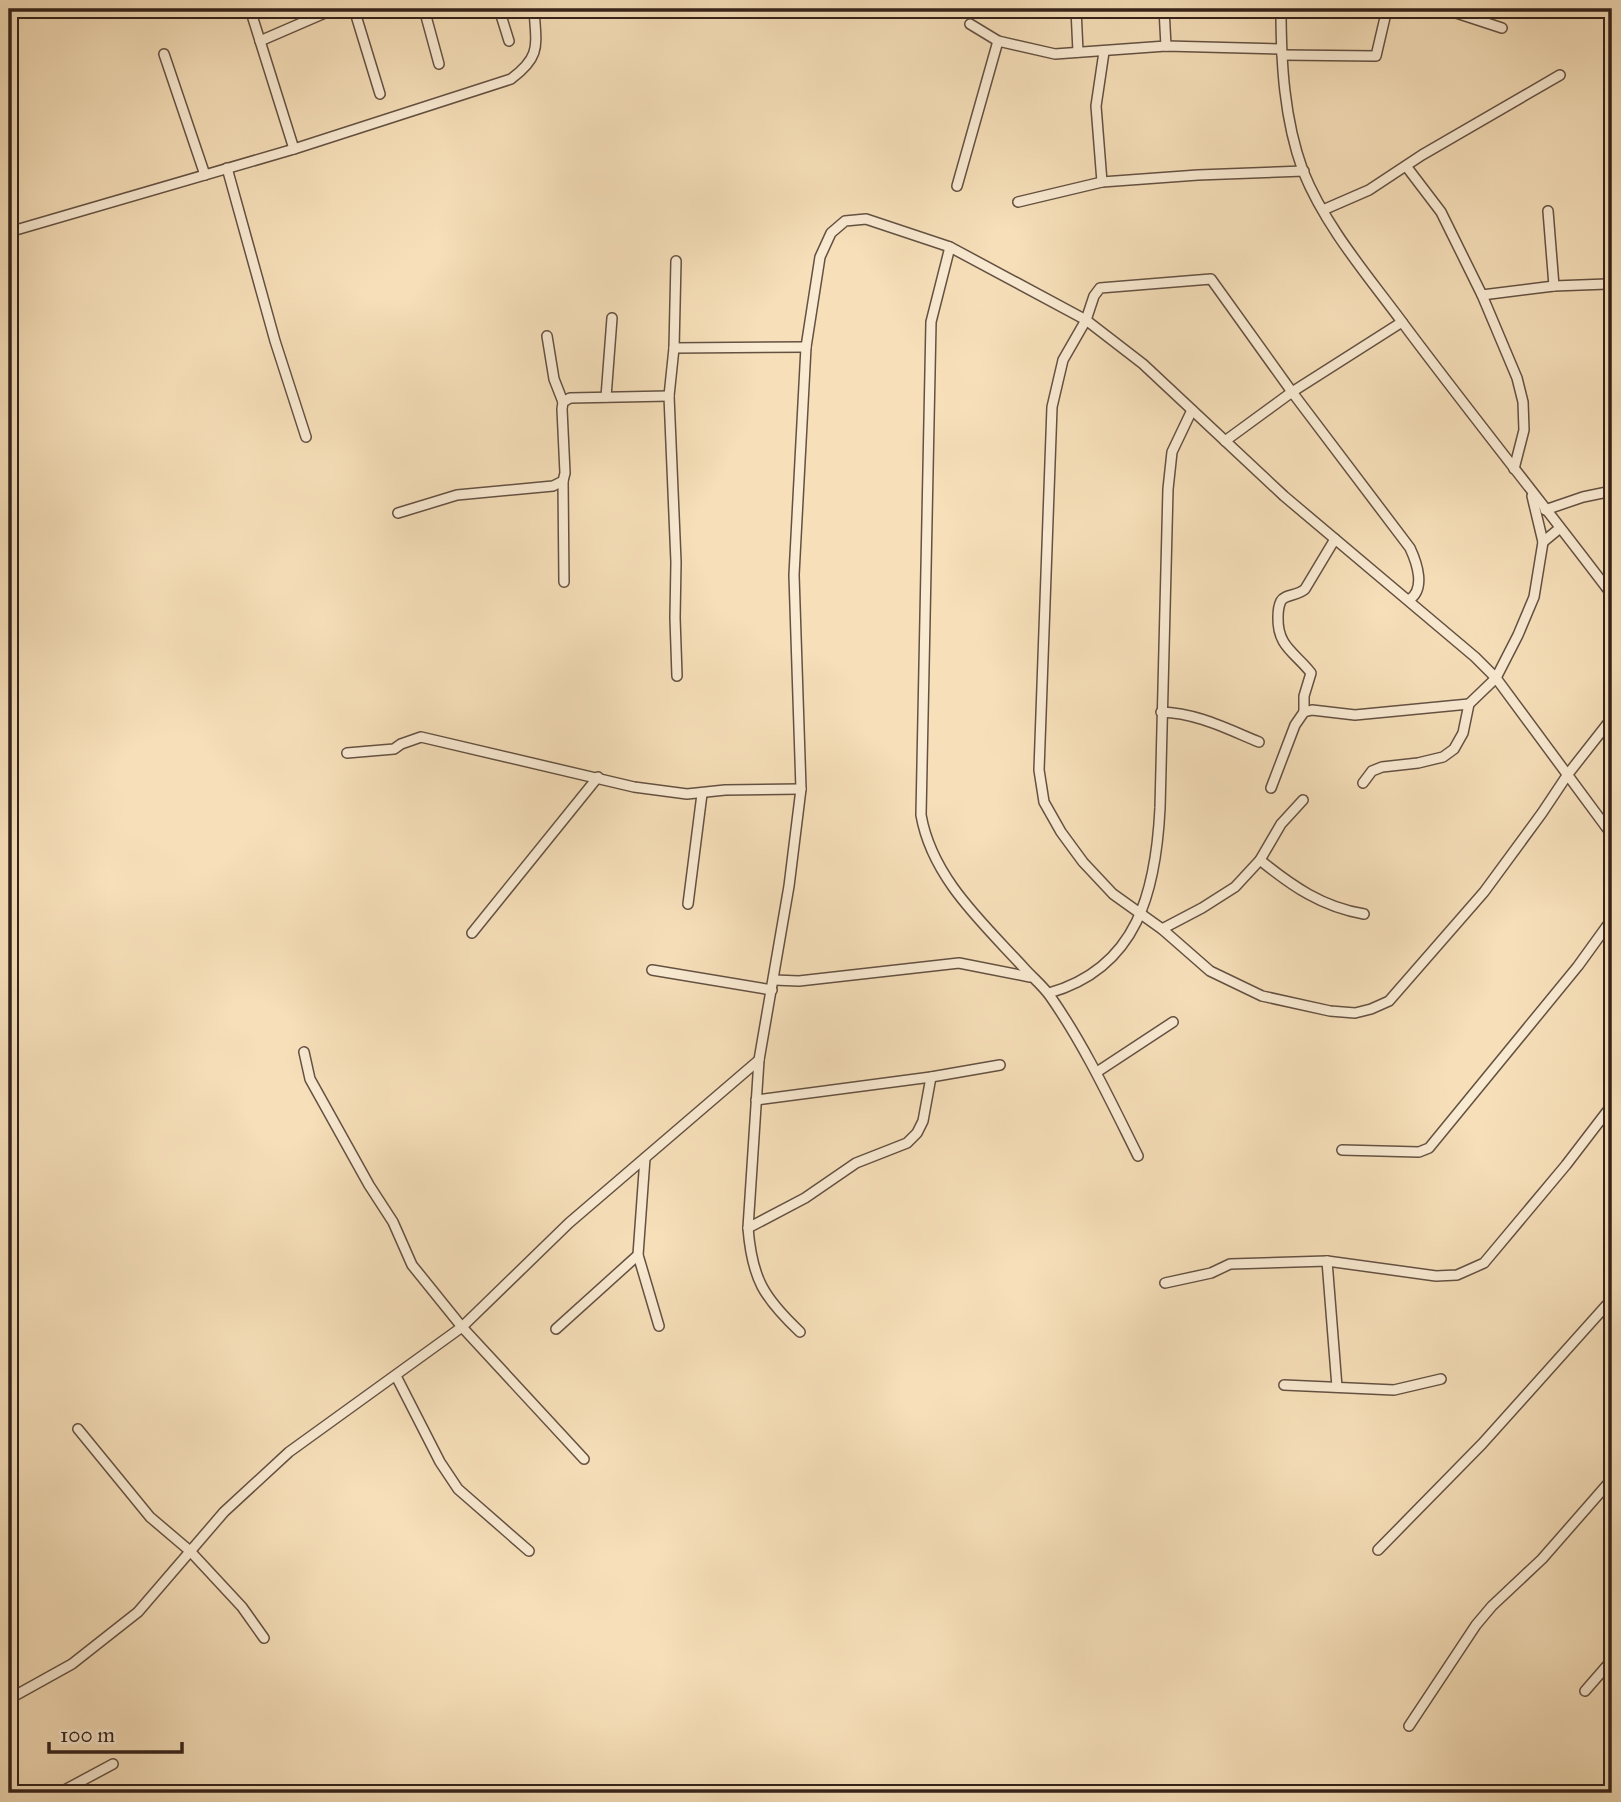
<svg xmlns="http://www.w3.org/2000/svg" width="1621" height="1802" viewBox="0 0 1621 1802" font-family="'IM FELL Great Primer',serif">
  <rect width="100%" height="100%" fill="#f6dfb9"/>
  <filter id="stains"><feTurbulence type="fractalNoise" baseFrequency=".00286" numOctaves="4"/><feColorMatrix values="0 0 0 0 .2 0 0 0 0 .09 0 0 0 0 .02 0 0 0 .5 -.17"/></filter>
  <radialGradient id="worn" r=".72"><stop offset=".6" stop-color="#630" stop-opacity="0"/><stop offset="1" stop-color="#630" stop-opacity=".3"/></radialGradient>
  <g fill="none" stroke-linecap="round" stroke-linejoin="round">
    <defs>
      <g id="minor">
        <path d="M 250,9 L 294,149"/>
        <path d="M 354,9 L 380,94"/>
        <path d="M 424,9 L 439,64"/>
        <path d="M 499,9 L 509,41"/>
        <path d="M 1076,9 L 1078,52"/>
        <path d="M 1164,9 L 1166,46"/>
        <path d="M 1281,9 C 1281,63 1284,119 1303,171 C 1326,228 1369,277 1405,326 C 1473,417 1544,505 1612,595"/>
        <path d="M 1444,9 L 1502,28"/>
        <path d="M 970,24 L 998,41 L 1055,54 L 1166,46 L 1281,49"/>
        <path d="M 260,41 L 334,9"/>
        <path d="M 164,54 L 205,175"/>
        <path d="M 1282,55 L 1376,56 L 1387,9"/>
        <path d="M 1406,166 L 1441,212 L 1482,295 L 1517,378 L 1523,402 L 1524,430 L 1514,469"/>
        <path d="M 227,168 L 275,341 L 306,437"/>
        <path d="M 1102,182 L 1096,106 L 1104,52"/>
        <path d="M 957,186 L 998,41"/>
        <path d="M 1018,202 L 1102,182 L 1198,175 L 1304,171"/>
        <path d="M 1323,210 L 1369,190 L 1422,155 L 1560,75"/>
        <path d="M 1548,211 L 1554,286"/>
        <path d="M 9,232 L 294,149 L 511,79 C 542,56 536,45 534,9"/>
        <path d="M 950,247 L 931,322 L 921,815 C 932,878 983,923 1024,968 C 1033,978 1043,986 1050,996 C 1085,1046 1111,1102 1138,1156"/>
        <path d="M 676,261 L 674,348 L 669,396 L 676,562 L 675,618 L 677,676"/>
        <path d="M 1482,295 L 1554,286 L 1607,284"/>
        <path d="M 547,336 L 554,379 L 563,402"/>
        <path d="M 674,348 L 806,347"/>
        <path d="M 606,397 L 612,318"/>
        <path d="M 1225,441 L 1292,392 L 1402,322"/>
        <path d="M 563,481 L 564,582"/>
        <path d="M 1545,510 L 1583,497 L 1612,491"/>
        <path d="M 398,513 L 457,495 L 553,486 L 563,481 L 565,473 L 562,409 L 563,402 L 570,398 L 669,396"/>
        <path d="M 1543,542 L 1560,528"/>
        <path d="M 1409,600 C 1426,589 1417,563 1410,548 L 1292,392 L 1211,279 L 1100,288 L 1094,296 L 1086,320 L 1063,360 L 1052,407 L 1039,770 L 1044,802 L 1061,832 L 1083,862 L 1113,894 L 1162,929 L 1210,971 L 1262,996 L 1330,1011 L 1355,1013 L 1371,1009 L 1389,1001 L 1484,892 L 1542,813 L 1568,774 L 1612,718"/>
        <path d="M 1161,712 C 1197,713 1227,729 1259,742"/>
        <path d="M 1304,712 L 1304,696 L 1311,673 C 1296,653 1277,647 1278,617 C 1278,613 1279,605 1281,601 C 1285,594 1298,596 1305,589 L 1335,539"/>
        <path d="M 347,753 L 394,749 L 401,744 L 421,737 L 634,787 L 687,794 L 725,790 L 801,789"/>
        <path d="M 1363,783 L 1372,771 L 1382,767 L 1418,763 L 1443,757 L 1454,749 L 1463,733 L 1469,704 L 1496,678 L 1518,635 L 1534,597 L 1543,542 L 1532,496"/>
        <path d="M 1271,788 L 1295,725 L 1304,712 L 1312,710 L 1355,715 L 1469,704"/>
        <path d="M 1260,860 C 1292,886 1322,907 1364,914"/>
        <path d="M 688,904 L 702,794"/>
        <path d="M 1162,929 L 1202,908 L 1235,887 L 1260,860 L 1281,824 L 1303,800"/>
        <path d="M 472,933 L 598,777"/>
        <path d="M 652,970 L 772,990"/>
        <path d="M 774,980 L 799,981 L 959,963 L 1030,977"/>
        <path d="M 1049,993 C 1138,968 1156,890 1160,808 L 1168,489 L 1172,452 L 1192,410"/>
        <path d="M 304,1052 L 310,1079 L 369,1185 L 393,1222 L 412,1265 L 462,1327 L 584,1459"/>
        <path d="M 1097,1072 L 1173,1022"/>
        <path d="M 756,1100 L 931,1077 L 1000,1065"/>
        <path d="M 1342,1150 L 1419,1152 L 1429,1148 L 1578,966 L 1612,919"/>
        <path d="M 645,1158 L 638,1255 L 659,1326"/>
        <path d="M 748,1228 L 805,1198 L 856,1163 L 907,1143 L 917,1133 L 923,1121 L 931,1077"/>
        <path d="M 1327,1261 L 1337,1387"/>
        <path d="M 1165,1283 L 1211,1273 L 1230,1264 L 1327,1261 L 1436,1276 L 1457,1275 L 1484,1263 L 1566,1165 L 1612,1105"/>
        <path d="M 556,1329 L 638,1255"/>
        <path d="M 800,1332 C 764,1298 752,1279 748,1228 L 759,1060 L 789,886 L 801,789 L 794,575 L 806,347 L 820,257 L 831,233 L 845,221 L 866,219 L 950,247 L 1086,320 L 1143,364 L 1284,496 L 1475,657 L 1496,678 L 1612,835"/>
        <path d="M 396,1376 L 440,1462 L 458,1489 L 529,1551"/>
        <path d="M 1284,1385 L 1394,1390 L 1441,1379"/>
        <path d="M 78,1429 L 150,1517 L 190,1551 L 242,1607 L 264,1638"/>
        <path d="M 1378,1550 L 1482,1444 L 1612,1299"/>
        <path d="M 1585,1691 L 1612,1660"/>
        <path d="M 9,1699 L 72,1664 L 138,1612 L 224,1512 L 289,1452 L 462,1327 L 569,1223 L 759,1060"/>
        <path d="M 1409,1726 L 1476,1625 L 1492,1606 L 1542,1559 L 1612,1479"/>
        <path d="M 59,1793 L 113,1764"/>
      </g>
    </defs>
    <!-- minor casing -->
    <use href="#minor" stroke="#645142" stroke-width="12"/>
    <!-- minor -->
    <use href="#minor" stroke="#f9ead2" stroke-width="9"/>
  </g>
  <!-- margin -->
  <rect width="1621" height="1802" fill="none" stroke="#f6dfb9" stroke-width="35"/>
  <rect x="10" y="10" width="1600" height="1781" fill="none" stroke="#34221a" stroke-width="3.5"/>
  <rect x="18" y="18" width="1586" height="1767" fill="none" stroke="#34221a" stroke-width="2"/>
  <!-- scale -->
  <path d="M49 1742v10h133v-10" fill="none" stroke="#34221a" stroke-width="3.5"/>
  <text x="60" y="1742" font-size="21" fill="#34221a" stroke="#f9ead2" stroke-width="5" paint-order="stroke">100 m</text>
  <rect width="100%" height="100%" filter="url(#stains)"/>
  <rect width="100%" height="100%" fill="url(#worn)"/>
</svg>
